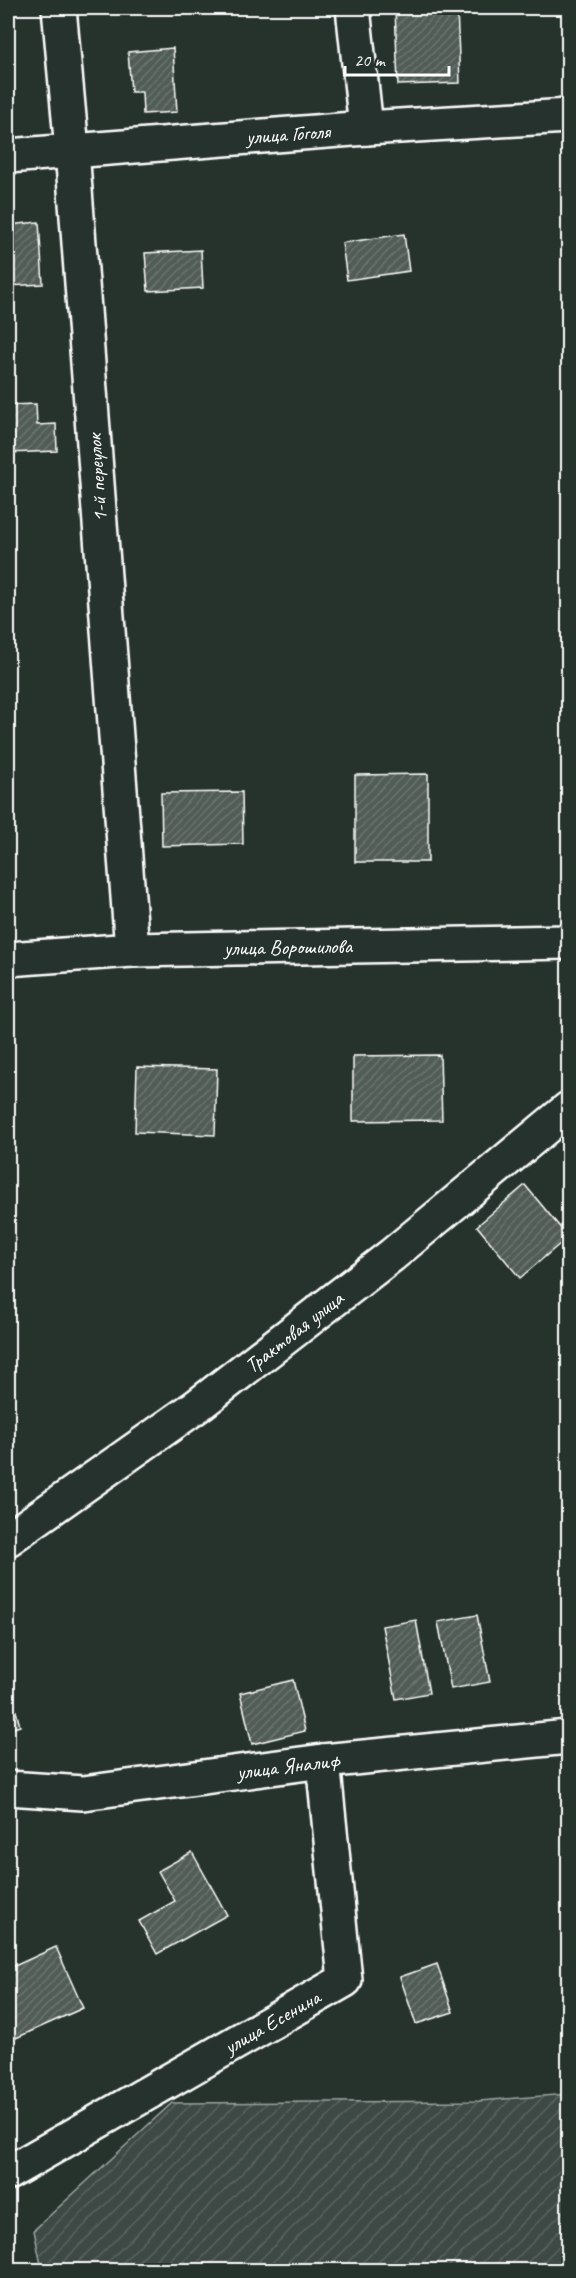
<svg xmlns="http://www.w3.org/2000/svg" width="576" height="2278" viewBox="0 0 576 2278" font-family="Caveat,sans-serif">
  <defs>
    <pattern id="garden-furrows" width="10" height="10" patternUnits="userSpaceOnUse" patternTransform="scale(1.5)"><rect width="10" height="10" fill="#3e4944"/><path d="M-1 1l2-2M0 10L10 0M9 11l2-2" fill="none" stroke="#5b6460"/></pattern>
    <pattern id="building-hatch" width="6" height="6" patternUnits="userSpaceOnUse" patternTransform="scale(1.5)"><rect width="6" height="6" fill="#515c57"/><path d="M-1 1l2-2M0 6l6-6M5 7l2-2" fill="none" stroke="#6b7470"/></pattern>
  </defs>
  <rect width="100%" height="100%" fill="#26332d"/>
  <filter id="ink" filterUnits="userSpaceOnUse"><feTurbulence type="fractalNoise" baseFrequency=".0167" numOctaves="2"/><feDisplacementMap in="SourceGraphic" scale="12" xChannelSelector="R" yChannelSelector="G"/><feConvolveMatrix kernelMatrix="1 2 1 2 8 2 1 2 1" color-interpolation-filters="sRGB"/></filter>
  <g filter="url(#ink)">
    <!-- garden -->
    <path fill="url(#garden-furrows)" stroke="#9ea4a2" stroke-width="1.5" d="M 568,2094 L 568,2270 L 42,2270 L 34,2230 L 172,2103 L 479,2101 Z"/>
    <!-- building -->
    <g fill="url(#building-hatch)" stroke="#fff" stroke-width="1.5">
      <path d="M 395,8 L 457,8 L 460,83 L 398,85 Z"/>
      <path d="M 173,48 L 177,112 L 143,114 L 142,92 L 131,92 L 128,52 Z"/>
      <path d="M 39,222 L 43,284 L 8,286 L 8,225 Z"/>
      <path d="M 404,234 L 409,271 L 347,280 L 342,243 Z"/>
      <path d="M 201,250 L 203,288 L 148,291 L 145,253 Z"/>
      <path d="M 36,404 L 37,425 L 56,424 L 57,451 L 8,453 L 8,405 Z"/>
      <path d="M 428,774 L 428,862 L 355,862 L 355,775 Z"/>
      <path d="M 242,792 L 243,844 L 162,846 L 161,793 Z"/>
      <path d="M 440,1055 L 442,1120 L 353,1121 L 353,1056 Z"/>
      <path d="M 137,1067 L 217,1069 L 215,1135 L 135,1132 Z"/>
      <path d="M 525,1185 L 568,1237 L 520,1278 L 477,1226 Z"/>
      <path d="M 477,1615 L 490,1682 L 451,1689 L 438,1622 Z"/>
      <path d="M 416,1620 L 429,1693 L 396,1699 L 382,1626 Z"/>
      <path d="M 293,1680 L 305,1731 L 252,1744 L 240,1693 Z"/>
      <path d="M 8,1681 L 20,1726 L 8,1730 Z"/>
      <path d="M 192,1852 L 227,1915 L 157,1954 L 139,1921 L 175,1901 L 158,1871 Z"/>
      <path d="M 56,1947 L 83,2008 L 16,2038 L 8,2020 L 8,1969 Z"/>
      <path d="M 437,1964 L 453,2012 L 416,2024 L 400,1977 Z"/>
    </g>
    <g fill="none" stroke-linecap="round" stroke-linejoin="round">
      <defs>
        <g id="minor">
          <path d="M 59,8 L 72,150 L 132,950"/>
          <path d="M 353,8 L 366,128"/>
          <path d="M 8,156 L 366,128 L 568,116"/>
          <path d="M 8,959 L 132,950 L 568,942"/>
          <path d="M 8,1539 L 197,1406 L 392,1255 L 568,1109"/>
          <path d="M 8,1788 L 83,1793 L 323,1761 L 568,1737"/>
          <path d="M 8,2173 L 345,1980 L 323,1761"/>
        </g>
      </defs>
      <!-- minor casing -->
      <use href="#minor" stroke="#fff" stroke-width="38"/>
      <!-- minor -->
      <use href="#minor" stroke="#26332d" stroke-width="33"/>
    </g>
  </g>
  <g text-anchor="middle" stroke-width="5" stroke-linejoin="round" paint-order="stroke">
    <!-- street labels -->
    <g font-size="21" fill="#fff" stroke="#26332d">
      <text transform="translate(288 134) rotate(-4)" y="7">улица Гоголя</text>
      <text transform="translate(97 478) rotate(-94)" y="7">1-й переулок</text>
      <text transform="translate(288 947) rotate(-1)" y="7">улица Ворошилова</text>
      <text transform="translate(294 1332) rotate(-38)" y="7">Трактовая улица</text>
      <text transform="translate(288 1766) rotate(-7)" y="7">улица Яналиф</text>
      <text transform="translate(272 2022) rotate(-30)" y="7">улица Есенина</text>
    </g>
  </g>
  <!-- margin -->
  <rect width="576" height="2278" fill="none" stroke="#26332d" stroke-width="30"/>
  <rect x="15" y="15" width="546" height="2248" fill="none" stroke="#fff" stroke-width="2" filter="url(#ink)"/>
  <!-- scale -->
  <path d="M345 66v9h104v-9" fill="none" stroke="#ffffff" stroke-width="3"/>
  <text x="354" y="66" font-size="18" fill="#ffffff" stroke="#26332d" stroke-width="4.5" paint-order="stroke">20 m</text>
</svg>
